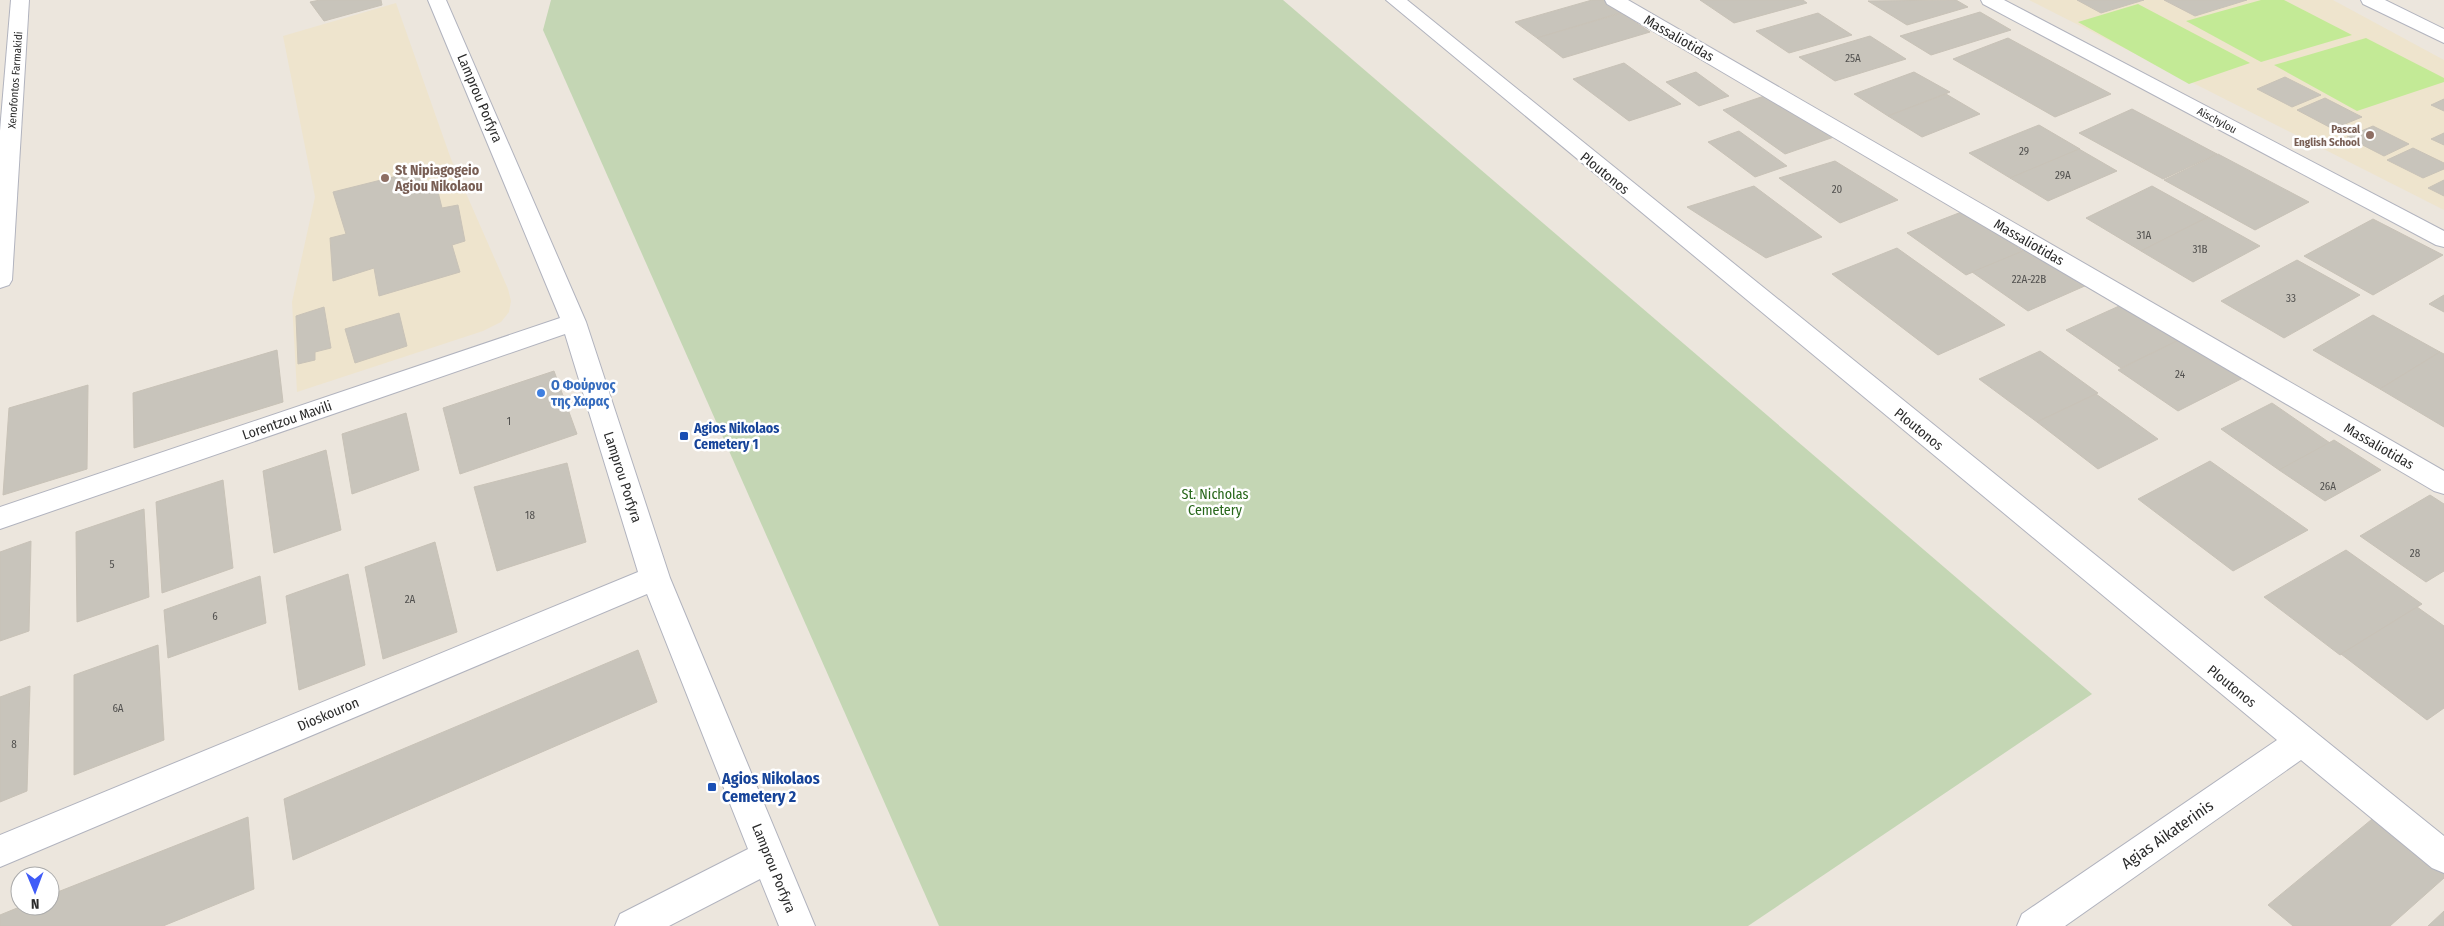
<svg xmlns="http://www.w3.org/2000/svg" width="2444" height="926" viewBox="0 0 2444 926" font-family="'Fira Sans Condensed',sans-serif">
  <rect width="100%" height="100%" fill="#ece6dd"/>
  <!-- education -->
  <g fill="#eee4cd">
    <path d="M 2029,0 L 2333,0 L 2444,60 L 2444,210 Z"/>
    <path d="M 396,3 L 451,159 L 508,289 L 511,301 L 509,312 L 501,322 L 483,331 L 297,392 L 292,302 L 315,197 L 283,36 Z"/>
  </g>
  <!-- cemetery -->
  <path fill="#c4d6b4" d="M 551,0 L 1283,0 L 2092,694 L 1748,926 L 939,926 L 543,30 Z"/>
  <!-- pitch -->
  <g fill="#c3ea96">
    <path d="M 2261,0 L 2284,0 L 2352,35 L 2261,62 L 2186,21 Z"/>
    <path d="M 2138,4 L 2250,63 L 2189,84 L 2078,22 Z"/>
    <path d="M 2366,38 L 2444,78 L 2444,82 L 2357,111 L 2274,65 Z"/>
  </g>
  <!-- building -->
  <g fill="#c8c4bb" stroke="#c8c2b7">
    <path d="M 320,0 L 381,0 L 382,5 L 324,21 L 310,2 Z"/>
    <path d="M 1592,0 L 1605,0 L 1623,12 L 1537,38 L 1515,22 Z"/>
    <path d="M 1700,0 L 1803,0 L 1807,3 L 1734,23 Z"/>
    <path d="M 1956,0 L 1968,7 L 1907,25 L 1868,1 Z"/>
    <path d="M 2077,0 L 2144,0 L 2101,13 Z"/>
    <path d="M 2164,0 L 2247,0 L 2195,16 Z"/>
    <path d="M 1980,12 L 2011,30 L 1931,55 L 1900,36 Z"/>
    <path d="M 1622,13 L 1650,32 L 1563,58 L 1537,38 Z"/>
    <path d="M 1818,13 L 1852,35 L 1789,53 L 1756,31 Z"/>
    <path d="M 1870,36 L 1906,59 L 1835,81 L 1799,57 Z"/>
    <path d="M 2008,38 L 2111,94 L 2055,117 L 1953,59 Z"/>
    <path d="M 1624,63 L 1681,104 L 1629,121 L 1573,79 Z"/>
    <path d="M 1696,72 L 1729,96 L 1699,106 L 1666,82 Z"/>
    <path d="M 1914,72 L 1950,92 L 1888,116 L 1854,94 Z"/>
    <path d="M 2285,77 L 2321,95 L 2292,107 L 2257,89 Z"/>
    <path d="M 1770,94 L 1834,137 L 1785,154 L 1723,110 Z"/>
    <path d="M 1946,94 L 1980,114 L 1922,137 L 1888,116 Z"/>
    <path d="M 2325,98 L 2362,117 L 2333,129 L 2297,110 Z"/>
    <path d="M 2444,99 L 2444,111 L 2431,105 Z"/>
    <path d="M 2132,109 L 2217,154 L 2163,179 L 2079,133 Z"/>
    <path d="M 2039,125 L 2080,149 L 2010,178 L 1969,153 Z"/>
    <path d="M 2373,126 L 2409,144 L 2384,156 L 2347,137 Z"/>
    <path d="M 1739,131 L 1787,166 L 1755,177 L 1708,142 Z"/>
    <path d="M 2444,133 L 2444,145 L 2431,139 Z"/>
    <path d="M 2413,148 L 2444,163 L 2444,169 L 2423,178 L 2387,160 Z"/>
    <path d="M 2079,149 L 2117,171 L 2048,201 L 2010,178 Z"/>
    <path d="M 2218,154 L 2309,202 L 2255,230 L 2164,180 Z"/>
    <path d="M 1835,161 L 1898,200 L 1840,223 L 1779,178 Z"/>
    <path d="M 417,171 L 426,187 L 436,184 L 442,208 L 458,205 L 465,241 L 452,245 L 460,272 L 379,296 L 374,268 L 333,281 L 330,238 L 346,234 L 333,192 Z"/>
    <path d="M 2444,180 L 2444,196 L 2428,188 Z"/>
    <path d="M 1754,186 L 1822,237 L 1766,258 L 1687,207 Z"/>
    <path d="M 2152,186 L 2208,217 L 2141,251 L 2086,218 Z"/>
    <path d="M 1964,211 L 2023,251 L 1966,275 L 1907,233 Z"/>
    <path d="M 2208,217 L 2260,246 L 2193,282 L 2141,251 Z"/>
    <path d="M 2373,219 L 2443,255 L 2373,295 L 2304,256 Z"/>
    <path d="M 1897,248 L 2005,325 L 1938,355 L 1832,274 Z"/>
    <path d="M 2030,248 L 2087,285 L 2028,311 L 1972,272 Z"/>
    <path d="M 2297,260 L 2360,295 L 2284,338 L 2221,301 Z"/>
    <path d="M 2444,295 L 2444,312 L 2429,304 Z"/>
    <path d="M 2128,302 L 2183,338 L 2121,368 L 2066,330 Z"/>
    <path d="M 324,307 L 331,348 L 315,352 L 315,360 L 298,364 L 296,316 Z"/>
    <path d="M 399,313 L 407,346 L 355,363 L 345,329 Z"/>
    <path d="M 2373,315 L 2440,352 L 2380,389 L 2313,350 Z"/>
    <path d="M 2183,338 L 2243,378 L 2178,411 L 2118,370 Z"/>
    <path d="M 277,350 L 283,402 L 134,448 L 133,393 Z"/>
    <path d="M 2040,351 L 2098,393 L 2037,422 L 1979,379 Z"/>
    <path d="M 2440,352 L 2444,354 L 2444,427 L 2380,389 Z"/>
    <path d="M 554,371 L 577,434 L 460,474 L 443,408 Z"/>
    <path d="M 88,385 L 87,469 L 3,495 L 9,408 Z"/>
    <path d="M 2096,394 L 2158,439 L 2098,469 L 2037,422 Z"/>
    <path d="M 2272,403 L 2330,443 L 2279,470 L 2221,429 Z"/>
    <path d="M 406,413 L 419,470 L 352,494 L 342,434 Z"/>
    <path d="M 2334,440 L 2381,470 L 2325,501 L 2279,470 Z"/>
    <path d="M 326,450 L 341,530 L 274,553 L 263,471 Z"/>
    <path d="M 2210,461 L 2308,530 L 2233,571 L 2138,499 Z"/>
    <path d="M 567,463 L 586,542 L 497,571 L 474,487 Z"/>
    <path d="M 223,480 L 233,568 L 162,593 L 156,502 Z"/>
    <path d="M 2430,495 L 2444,504 L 2444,571 L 2426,582 L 2360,536 Z"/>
    <path d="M 144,509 L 149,597 L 77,622 L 76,532 Z"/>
    <path d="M 31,541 L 29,631 L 0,641 L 0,552 Z"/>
    <path d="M 435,542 L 457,632 L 383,659 L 365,567 Z"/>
    <path d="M 2346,550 L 2422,604 L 2340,655 L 2264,597 Z"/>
    <path d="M 348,574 L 365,665 L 299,690 L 286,596 Z"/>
    <path d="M 260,576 L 266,623 L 168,658 L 164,610 Z"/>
    <path d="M 2417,607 L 2444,626 L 2444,708 L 2427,720 L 2341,654 Z"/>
    <path d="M 158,645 L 164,740 L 74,775 L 74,675 Z"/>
    <path d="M 638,650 L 657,702 L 293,860 L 284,799 Z"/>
    <path d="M 30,686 L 27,791 L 0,802 L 0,697 Z"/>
    <path d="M 2377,815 L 2444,866 L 2444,878 L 2390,926 L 2293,926 L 2268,905 Z"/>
    <path d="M 248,817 L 254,889 L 163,926 L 0,926 L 0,915 L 22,906 L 50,906 L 50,895 Z"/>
    <path d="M 2444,911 L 2444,926 L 2428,926 Z"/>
  </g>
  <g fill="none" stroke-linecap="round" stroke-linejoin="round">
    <defs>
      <g id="minor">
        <path d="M 11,0 L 29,0 L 12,280 L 9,285 L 0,288 L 0,131 Z"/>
        <path d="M 428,0 L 446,0 L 586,322 L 670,578 L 815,926 L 779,926 L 760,879 L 669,926 L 615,926 L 620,914 L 748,849 L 647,594 L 0,867 L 0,835 L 638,572 L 565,334 L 0,529 L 0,507 L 560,318 Z"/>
        <path d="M 1386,0 L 1407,0 L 2444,836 L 2444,873 L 2432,868 L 2301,760 L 2065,926 L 2017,926 L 2022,914 L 2277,740 Z"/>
        <path d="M 1605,0 L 1628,0 L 2444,471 L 2444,494 L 2434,491 L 1607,4 Z"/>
        <path d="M 1981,0 L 2004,0 L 2444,231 L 2444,247 L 2436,245 L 1983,4 Z"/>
        <path d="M 2361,0 L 2385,0 L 2444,29 L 2444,43 L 2363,4 Z"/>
      </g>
    </defs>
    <!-- minor casing -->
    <use href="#minor" stroke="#b1b3be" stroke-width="2"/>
    <!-- minor -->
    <use href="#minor" fill="#fff" fill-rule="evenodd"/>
  </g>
  <!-- markers -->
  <g fill="#8d6e63" stroke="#fff" stroke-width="2">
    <circle cx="2370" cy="135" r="5"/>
    <circle cx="385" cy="178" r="5"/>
  </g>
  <circle fill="#3f7fe0" stroke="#fff" stroke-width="2" cx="541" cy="393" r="5"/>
  <g fill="#1a4fb4" stroke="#fff" stroke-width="2">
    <rect x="679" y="431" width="10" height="10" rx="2.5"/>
    <rect x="707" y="782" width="10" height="10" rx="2.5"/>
  </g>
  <g text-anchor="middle" stroke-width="5" stroke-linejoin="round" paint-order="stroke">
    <!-- number labels -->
    <g font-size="11" fill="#52514f">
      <text x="1853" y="62">25A</text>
      <text x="2024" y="155">29</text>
      <text x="2063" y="179">29A</text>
      <text x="1837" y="193">20</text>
      <text x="2144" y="239">31A</text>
      <text x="2200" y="253">31B</text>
      <text x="2029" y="283">22A-22B</text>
      <text x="2291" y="302">33</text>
      <text x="2180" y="378">24</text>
      <text x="509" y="425">1</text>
      <text x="2328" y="490">26A</text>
      <text x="530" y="519">18</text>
      <text x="2415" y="557">28</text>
      <text x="112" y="568">5</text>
      <text x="410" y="603">2A</text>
      <text x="215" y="620">6</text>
      <text x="118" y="712">6A</text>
      <text x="14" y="748">8</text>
    </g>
    <!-- far-street labels -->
    <g font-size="11" fill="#2b2b2b" stroke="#fff">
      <text transform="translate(15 80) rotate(-86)" y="4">Xenofontos Farmakidi</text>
      <text transform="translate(2217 120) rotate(28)" y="4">Aischylou</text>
    </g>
    <!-- far-education labels -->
    <g font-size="11" font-weight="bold" fill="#785e54" stroke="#fff" text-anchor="end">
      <text x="2360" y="133">Pascal<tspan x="2360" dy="13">English School</tspan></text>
    </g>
    <!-- street labels -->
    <g font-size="14" fill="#2b2b2b" stroke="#fff">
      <text transform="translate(1679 38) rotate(30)" y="5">Massaliotidas</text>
      <text transform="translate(480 98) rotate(67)" y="5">Lamprou Porfyra</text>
      <text transform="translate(1605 173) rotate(39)" y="5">Ploutonos</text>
      <text transform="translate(2029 242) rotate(30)" y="5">Massaliotidas</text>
      <text transform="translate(287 420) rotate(-19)" y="5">Lorentzou Mavili</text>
      <text transform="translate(1919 429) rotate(39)" y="5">Ploutonos</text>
      <text transform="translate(2379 446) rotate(30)" y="5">Massaliotidas</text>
      <text transform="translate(623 477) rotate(72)" y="5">Lamprou Porfyra</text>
      <text transform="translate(2232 686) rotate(39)" y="5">Ploutonos</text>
      <text transform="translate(328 714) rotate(-23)" y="5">Dioskouron</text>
      <text transform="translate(774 868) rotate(68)" y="5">Lamprou Porfyra</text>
    </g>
    <!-- education labels -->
    <g font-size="14" font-weight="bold" fill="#785e54" stroke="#fff" text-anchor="start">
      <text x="395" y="175">St Nipiagogeio<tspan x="395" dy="16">Agiou Nikolaou</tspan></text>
    </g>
    <!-- shop labels -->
    <g font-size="14" font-weight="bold" fill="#366cbe" stroke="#fff" text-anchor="start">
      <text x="551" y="390">Ο Φούρνος<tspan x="551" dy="16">της Χαρας</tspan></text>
    </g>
    <!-- transit labels -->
    <g font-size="14" font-weight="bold" fill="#164399" stroke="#fff" text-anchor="start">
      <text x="694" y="433">Agios Nikolaos<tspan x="694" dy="16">Cemetery 1</tspan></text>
    </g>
    <!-- park labels -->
    <g font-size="14" fill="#28671b" stroke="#fff">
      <text x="1215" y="499">St. Nicholas<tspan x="1215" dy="16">Cemetery</tspan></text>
    </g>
    <!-- near-transit labels -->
    <g font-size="16" font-weight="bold" fill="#164399" stroke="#fff" text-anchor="start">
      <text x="722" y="784">Agios Nikolaos<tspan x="722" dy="18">Cemetery 2</tspan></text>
    </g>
    <!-- near-street labels -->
    <g font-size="16" fill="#2b2b2b" stroke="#fff">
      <text transform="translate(2167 834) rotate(-35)" y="6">Agias Aikaterinis</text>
    </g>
  </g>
  <!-- north arrow -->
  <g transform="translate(35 891) rotate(179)"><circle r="24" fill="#ffffff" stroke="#aaaaaa"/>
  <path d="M0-4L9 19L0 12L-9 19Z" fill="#3f5bf8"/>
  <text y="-8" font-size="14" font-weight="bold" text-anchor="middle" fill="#2b2b2b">N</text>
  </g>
</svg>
